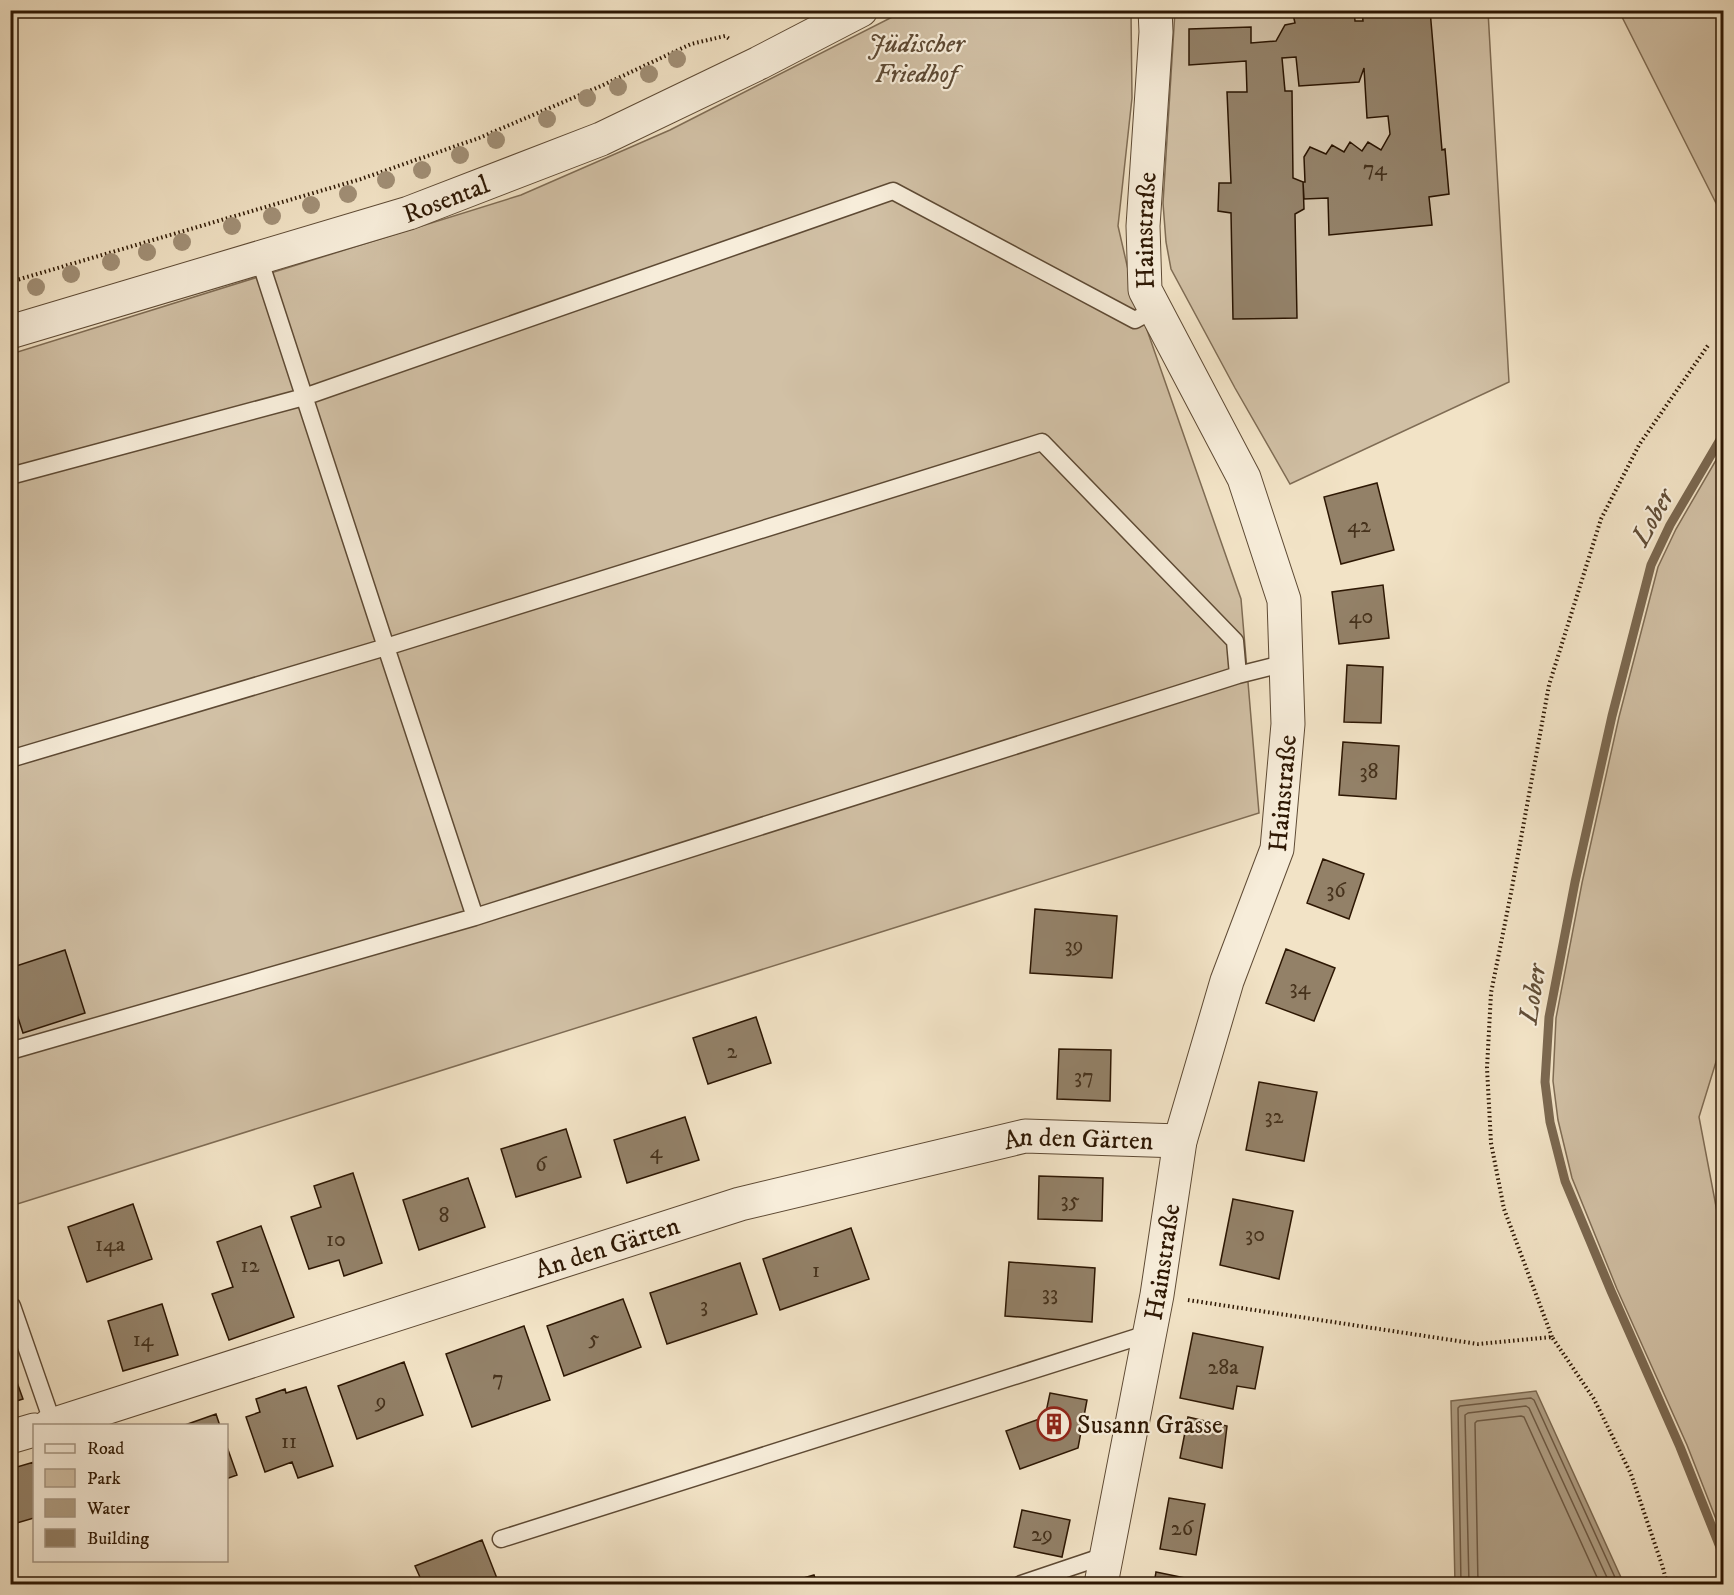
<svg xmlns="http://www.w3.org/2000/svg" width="1734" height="1595" font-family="'IM FELL DW Pica',serif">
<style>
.green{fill:#d1c0a5;stroke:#7f6c54;stroke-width:1.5}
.water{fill:#af9e84;stroke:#7b6850;stroke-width:1.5}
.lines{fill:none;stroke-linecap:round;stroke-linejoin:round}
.shore{stroke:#6e5a44;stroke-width:1.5}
.stream{stroke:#7b6850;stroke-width:9}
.building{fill:#938168;stroke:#2d1703;stroke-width:1.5;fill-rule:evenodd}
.service-casing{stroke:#5e4a34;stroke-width:19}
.minor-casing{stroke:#5e4a34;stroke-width:35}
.path{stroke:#2d1703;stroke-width:4;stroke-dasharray:1.5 3;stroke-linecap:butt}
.service{stroke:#f7edda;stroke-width:16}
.minor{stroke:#f7edda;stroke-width:33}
.tree{fill:#a18f76}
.labels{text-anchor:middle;stroke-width:4.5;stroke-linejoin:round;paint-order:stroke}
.number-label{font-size:22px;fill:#46321c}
.park-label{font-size:26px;font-style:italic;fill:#5e4a34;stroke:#f7edda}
.street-label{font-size:26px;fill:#2d1703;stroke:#f7edda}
.poi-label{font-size:26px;fill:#2d1703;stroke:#f7edda;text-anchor:start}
.water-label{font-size:27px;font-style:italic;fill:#614d37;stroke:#f7edda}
</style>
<rect width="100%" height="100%" fill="#f2e3c6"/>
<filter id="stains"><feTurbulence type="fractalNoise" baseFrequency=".00333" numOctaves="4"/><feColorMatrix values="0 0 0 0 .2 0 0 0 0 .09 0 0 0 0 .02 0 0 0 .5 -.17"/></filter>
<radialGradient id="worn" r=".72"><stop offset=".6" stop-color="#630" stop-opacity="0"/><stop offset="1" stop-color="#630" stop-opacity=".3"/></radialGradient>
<path class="green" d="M904,11H1131L1132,98L1118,226L1132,287L1241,599L1259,813L11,1206V354L521,195L670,130Z
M1175,11H1488L1509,382L1290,484L1235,388L1171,269L1166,242L1163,203Z
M1619,11H1723V217Z
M1723,448L1724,1036L1699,1117L1723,1243V1537L1687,1445L1617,1289L1572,1178L1558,1120L1553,1081L1556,1018L1582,883L1619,717L1658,567L1676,529Z"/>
<path class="water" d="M1536,1391L1624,1584H1455L1451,1401Z"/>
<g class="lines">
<path class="shore" d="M1461,1584L1458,1408L1460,1406L1531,1398L1534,1400L1618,1584
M1469,1584L1465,1415L1468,1413L1526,1406L1529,1408L1610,1584
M1478,1584L1475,1423L1477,1421L1521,1416L1524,1417L1600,1584"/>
<path class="stream" d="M1724,433L1670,525L1651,565L1612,716L1575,882L1549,1017L1545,1082L1550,1122L1565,1181L1611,1291L1680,1447L1724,1557"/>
</g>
<path class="building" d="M1292,10H1354L1355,21H1363L1362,10H1430L1442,150L1445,149L1449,194L1429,197L1432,225L1329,235L1328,198L1304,199L1303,182L1304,209L1295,214L1297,318L1233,319L1231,213L1218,211L1219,183H1231L1227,92H1247L1246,61L1189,65V29L1251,27V43L1276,41L1285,25L1295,23ZM1296,57L1299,86L1359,82L1364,68L1367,118L1388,116L1390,134L1381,150L1368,142L1362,151L1350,142L1344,152L1332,145L1326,154L1310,147L1304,157L1305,182H1303L1293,178L1292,91H1285L1282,58Z
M1377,483L1394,550L1341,564L1324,497Z
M1383,585L1389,638L1339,644L1332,592Z
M1347,665L1383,667L1381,723L1344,722Z
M1343,742L1399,746L1396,799L1339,795Z
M1323,859L1364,874L1349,919L1307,903Z
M1035,909L1117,916L1112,978L1030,973Z
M1286,949L1335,968L1314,1021L1266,1003Z
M65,950L85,1013L23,1033L10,993V968Z
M756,1017L771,1063L708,1084L693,1038Z
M1059,1049L1111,1050L1110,1101L1057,1099Z
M1259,1082L1317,1092L1304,1161L1246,1150Z
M685,1117L699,1160L627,1183L614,1140Z
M566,1129L581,1177L516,1197L501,1149Z
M353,1173L382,1263L344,1276L339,1260L309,1269L291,1217L321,1207L314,1186Z
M1039,1176L1103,1178L1102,1221L1038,1219Z
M468,1178L485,1227L419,1250L403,1200Z
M1233,1199L1293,1211L1279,1279L1220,1265Z
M133,1204L152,1259L87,1282L68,1227Z
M261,1226L294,1317L229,1340L212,1294L233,1287L217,1242Z
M851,1228L869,1279L780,1310L763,1259Z
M1009,1262L1095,1268L1092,1322L1005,1316Z
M740,1263L757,1314L667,1344L650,1293Z
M623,1299L641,1347L564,1376L547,1326Z
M162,1304L178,1355L123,1371L108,1321Z
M524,1326L550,1400L472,1427L446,1354Z
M1193,1333L1263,1347L1255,1389L1237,1386L1233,1409L1180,1398Z
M404,1362L423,1415L357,1439L338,1386Z
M10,1363L23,1399L10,1403Z
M306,1387L333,1466L298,1478L292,1462L265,1472L246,1417L260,1412L256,1399L285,1389L286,1393Z
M1050,1393L1087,1400L1078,1448L1020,1469L1006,1431L1045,1417Z
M216,1414L220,1426H182Z
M1188,1417L1227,1426L1222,1468L1180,1458Z
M226,1444L237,1475L226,1479Z
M34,1462V1518L10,1525V1469Z
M1169,1498L1205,1504L1196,1555L1160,1549Z
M1022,1510L1070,1520L1062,1557L1014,1547Z
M482,1540L498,1581L487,1584H423L415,1566Z
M1156,1572L1210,1583V1584H1154Z
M814,1575L817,1584H783Z"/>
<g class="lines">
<g class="service-casing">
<path id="service" d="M259,258L386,647L475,917
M10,476L304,397L893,191L1135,320L1155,309
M10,759L386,647L1042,442L1235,641L1238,675
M10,1051L475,917L1238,675L1286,663
M12,1306L53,1424
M501,1539L1150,1333
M1021,1584L1107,1555"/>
</g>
<g class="minor-casing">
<g id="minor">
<path id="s1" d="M10,332L409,213L601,139L759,63L861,10"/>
<path id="s2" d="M49,1426L740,1204L1025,1136L1180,1141"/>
<path d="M10,1437L34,1430"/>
<path id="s3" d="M1101,1584L1157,1295L1180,1141L1227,981L1277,849L1288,724L1284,600L1244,478L1145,290L1143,226L1156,32L1155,10"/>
</g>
</g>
<path class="path" d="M10,282L361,179L479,138L601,86L691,44L725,36L731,40
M1188,1300L1478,1344L1552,1337L1594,1399L1631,1474L1663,1568L1667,1584
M1552,1337L1504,1209L1491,1143L1487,1068L1491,993L1511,893L1549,685L1601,519L1639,445L1709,344"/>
<use href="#service" class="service"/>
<use href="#minor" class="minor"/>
</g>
<g class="tree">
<circle cx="677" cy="59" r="9"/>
<circle cx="649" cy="74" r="9"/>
<circle cx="618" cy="87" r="9"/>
<circle cx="587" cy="98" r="9"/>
<circle cx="547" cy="119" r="9"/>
<circle cx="496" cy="140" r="9"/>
<circle cx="460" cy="155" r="9"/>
<circle cx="422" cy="170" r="9"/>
<circle cx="386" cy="180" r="9"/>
<circle cx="348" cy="194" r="9"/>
<circle cx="311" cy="205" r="9"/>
<circle cx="272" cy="216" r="9"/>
<circle cx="232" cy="226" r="9"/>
<circle cx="182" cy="242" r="9"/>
<circle cx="147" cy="252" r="9"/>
<circle cx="111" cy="262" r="9"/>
<circle cx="71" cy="274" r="9"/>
<circle cx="36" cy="287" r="9"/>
</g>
<defs>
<g id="building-ring" transform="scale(1.725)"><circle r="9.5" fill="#f7edda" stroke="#8f2418" stroke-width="1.5"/><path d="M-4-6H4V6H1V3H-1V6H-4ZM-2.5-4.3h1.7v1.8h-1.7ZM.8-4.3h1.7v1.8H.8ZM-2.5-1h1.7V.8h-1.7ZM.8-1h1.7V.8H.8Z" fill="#8f2418"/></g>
</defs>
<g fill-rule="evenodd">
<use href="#building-ring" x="1054" y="1424"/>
</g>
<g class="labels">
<g class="number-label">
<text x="1375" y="175">74</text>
<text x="1359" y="532">42</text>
<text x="1361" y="623">40</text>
<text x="1369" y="778">38</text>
<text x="1336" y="897">36</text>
<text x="1074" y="952">39</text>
<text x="1300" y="994">34</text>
<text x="732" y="1058">2</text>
<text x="1084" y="1083">37</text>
<text x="1274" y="1123">32</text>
<text x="656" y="1158">4</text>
<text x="541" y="1171">6</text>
<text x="1070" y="1207">35</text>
<text x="444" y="1222">8</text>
<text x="1255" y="1241">30</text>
<text x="336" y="1246">10</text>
<text x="110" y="1251">14a</text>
<text x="250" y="1272">12</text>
<text x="816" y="1277">1</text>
<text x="1050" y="1300">33</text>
<text x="704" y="1312">3</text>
<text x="594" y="1345">5</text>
<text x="143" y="1346">14</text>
<text x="1223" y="1374">28a</text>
<text x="498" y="1385">7</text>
<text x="381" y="1408">9</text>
<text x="289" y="1448">11</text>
<text x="1182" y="1535">26</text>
<text x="1042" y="1541">29</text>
</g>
<g class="park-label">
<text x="916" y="52">Jüdischer<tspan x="916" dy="30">Friedhof</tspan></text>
</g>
<g class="street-label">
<text dy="9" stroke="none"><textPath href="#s1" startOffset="456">Rosental</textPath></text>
<text dy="9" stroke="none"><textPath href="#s3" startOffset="1408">Hainstraße</textPath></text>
<text dy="9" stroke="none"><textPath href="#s3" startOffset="814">Hainstraße</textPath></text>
<text dy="9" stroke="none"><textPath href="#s2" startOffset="1072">An den Gärten</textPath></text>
<text dy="9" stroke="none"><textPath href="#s2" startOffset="586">An den Gärten</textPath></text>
<text dy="9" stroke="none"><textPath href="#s3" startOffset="328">Hainstraße</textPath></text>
</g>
<g class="poi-label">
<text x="1077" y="1433">Susann Grasse</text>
</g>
<g class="water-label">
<text transform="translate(1652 517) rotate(-61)" y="9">Lober</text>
<text transform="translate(1532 994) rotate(-81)" y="9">Lober</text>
</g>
</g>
<rect width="1734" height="1595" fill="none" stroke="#f2e3c6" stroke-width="36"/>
<rect x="12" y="12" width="1710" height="1571" fill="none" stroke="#2d1703" stroke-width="3"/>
<rect x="18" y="18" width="1698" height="1559" fill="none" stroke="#2d1703" stroke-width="1.5"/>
<rect x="33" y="1424" width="195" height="138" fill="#f7edda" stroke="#a69784" stroke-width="1.5"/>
<rect x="45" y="1444" width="30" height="9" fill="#f7edda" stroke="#a69784" stroke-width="1.5"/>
<text x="87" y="1454" font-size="18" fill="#2d1703">Road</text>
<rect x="45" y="1469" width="30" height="18" fill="#d1c0a5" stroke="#a69784" stroke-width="1.5"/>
<text x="87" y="1484" font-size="18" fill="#2d1703">Park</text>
<rect x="45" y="1499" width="30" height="18" fill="#af9e84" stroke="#a69784" stroke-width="1.5"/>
<text x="87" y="1514" font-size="18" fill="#2d1703">Water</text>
<rect x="45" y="1529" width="30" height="18" fill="#938168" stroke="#a69784" stroke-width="1.5"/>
<text x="87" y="1544" font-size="18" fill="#2d1703">Building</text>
<rect width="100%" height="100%" filter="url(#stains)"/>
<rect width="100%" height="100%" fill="url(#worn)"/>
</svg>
